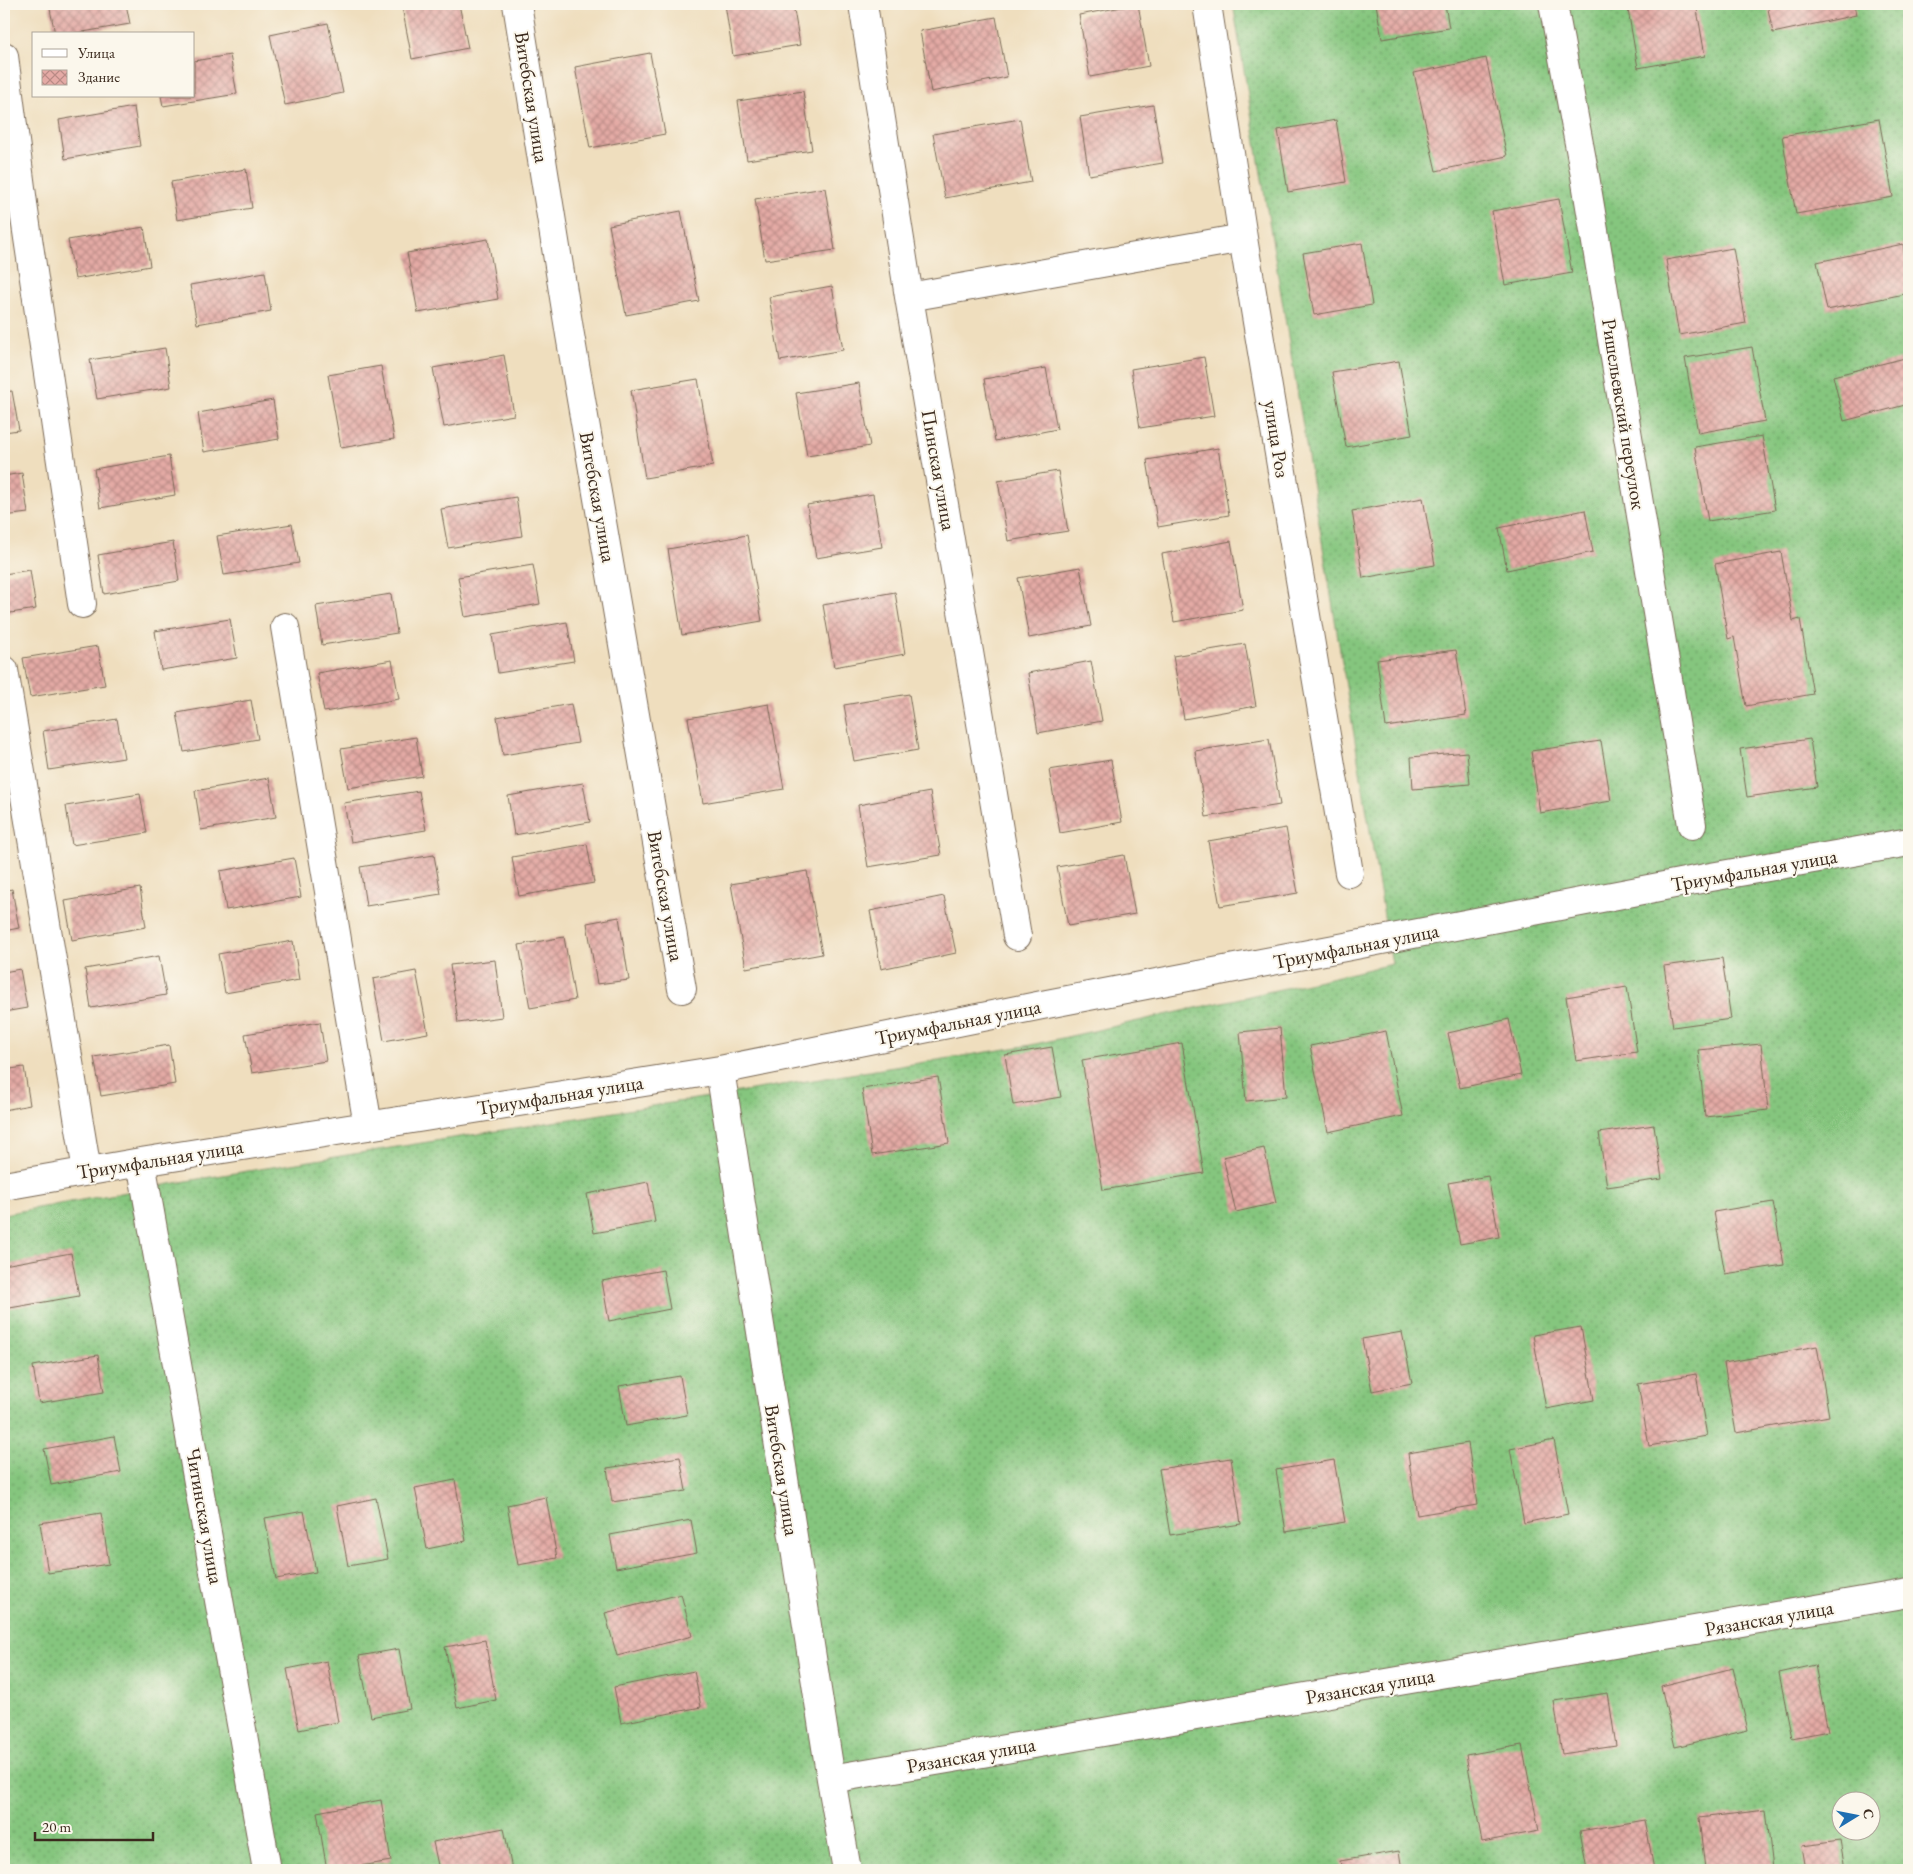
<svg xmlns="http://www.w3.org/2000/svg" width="1913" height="1874" font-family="'EB Garamond',serif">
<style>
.grass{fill:url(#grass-dots);stroke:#60784e;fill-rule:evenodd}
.building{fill:url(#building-cross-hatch)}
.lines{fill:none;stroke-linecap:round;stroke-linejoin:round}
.street-casing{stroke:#7a6956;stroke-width:30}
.street{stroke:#fff;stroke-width:28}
.labels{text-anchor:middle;stroke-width:4;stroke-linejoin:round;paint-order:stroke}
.street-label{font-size:20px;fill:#3b2a1e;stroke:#fbf7ec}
</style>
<defs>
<pattern id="grass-dots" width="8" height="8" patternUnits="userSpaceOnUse" patternTransform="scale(1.25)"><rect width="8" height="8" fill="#85c67e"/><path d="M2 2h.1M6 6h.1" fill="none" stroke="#6ea167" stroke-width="1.8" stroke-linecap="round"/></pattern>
<pattern id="building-cross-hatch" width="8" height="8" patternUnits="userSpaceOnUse" patternTransform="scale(1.25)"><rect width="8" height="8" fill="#e4aaa5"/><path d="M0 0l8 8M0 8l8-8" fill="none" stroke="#ba8b86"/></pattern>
</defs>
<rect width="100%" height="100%" fill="#fbf7ec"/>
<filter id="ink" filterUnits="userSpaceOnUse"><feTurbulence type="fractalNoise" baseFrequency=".02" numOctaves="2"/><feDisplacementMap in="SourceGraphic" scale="10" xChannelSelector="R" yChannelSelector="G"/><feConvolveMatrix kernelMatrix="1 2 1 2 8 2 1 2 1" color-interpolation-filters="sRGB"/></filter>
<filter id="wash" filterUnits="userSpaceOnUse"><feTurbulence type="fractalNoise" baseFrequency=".0096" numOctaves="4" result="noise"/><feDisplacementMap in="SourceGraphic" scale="20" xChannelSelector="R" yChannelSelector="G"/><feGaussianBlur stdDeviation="1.12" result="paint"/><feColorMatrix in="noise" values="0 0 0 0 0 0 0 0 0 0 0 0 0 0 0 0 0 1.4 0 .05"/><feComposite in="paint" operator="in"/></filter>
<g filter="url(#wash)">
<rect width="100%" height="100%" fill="#efdebe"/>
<path class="grass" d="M1233,4H1909V1870H4V1214L198,1179L1031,1045L1392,964ZM1840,1802H1870V1832H1840Z"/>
<g id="blocks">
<path class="building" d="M49,4H126L130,24L71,34H55Z
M419,4H459L468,48L412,59L402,7Z
M725,4H793L800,45L733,56Z
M1138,4L1149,66L1090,77L1079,15Z
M1376,4H1445L1449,28L1382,39Z
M1627,4H1696L1705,56L1638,68Z
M1767,4H1854L1856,15L1773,33Z
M996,17L1007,77L931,92L920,31Z
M328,23L343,93L285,105L270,35Z
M650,53L665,134L590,148L575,67Z
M230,55L237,94L163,106L161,96H194V61Z
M1486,58L1507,156L1436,171L1414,73Z
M803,91L812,150L747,160L738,101Z
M1153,105L1163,163L1089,175L1080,117Z
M134,107L140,146L65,159L59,120Z
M1020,119L1031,182L945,198L933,134Z
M1879,119L1893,197L1796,214L1782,136Z
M1336,120L1346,182L1288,192L1278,130Z
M246,169L252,208L177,220L171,182Z
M825,188L835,250L765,260L755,199Z
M1559,199L1572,273L1505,285L1492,211Z
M681,211L699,301L626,315L609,225Z
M144,227L150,266L75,279L68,240Z
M488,239L498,299L418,313L407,253Z
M1362,243L1372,305L1314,315L1303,253Z
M1903,244L1909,277V293L1827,310L1817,262Z
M1733,248L1746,323L1679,335L1666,260Z
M265,272L271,311L197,324L190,285Z
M832,286L843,350L780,361L769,297Z
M1752,347L1765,421L1698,433L1685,358Z
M165,348L171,387L97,399L90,360Z
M504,355L514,415L444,427L433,368Z
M1204,357L1214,416L1140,428L1131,369Z
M1909,357V404L1844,421L1833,376Z
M1399,361L1412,435L1346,447L1332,372Z
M381,366L394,439L341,448L328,375Z
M1046,368L1057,429L995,441L984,379Z
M698,379L713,466L645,478L631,390Z
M859,383L870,446L807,456L796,393Z
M12,391L19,430L4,432V392Z
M273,400L279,439L204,452L198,413Z
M1762,436L1775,510L1708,521L1695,447Z
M1218,448L1229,515L1158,527L1147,460Z
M169,456L175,495L100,508L94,469Z
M1058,471L1068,531L1008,541L998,481Z
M22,473L28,513L4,516V476Z
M873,494L882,547L816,558L807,505Z
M516,497L522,536L448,548L441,509Z
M1423,498L1435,565L1363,578L1352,511Z
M1585,510L1593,552L1507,570L1499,528Z
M292,524L299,563L224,575L217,536Z
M747,535L762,621L682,635L668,549Z
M1231,541L1243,610L1174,622L1162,554Z
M173,542L179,581L104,594L98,555Z
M1781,552L1793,621L1800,619L1813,694L1746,706L1734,637L1728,639L1715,564Z
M533,565L540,604L465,617L458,577Z
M1080,567L1091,626L1029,638L1018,578Z
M30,570L36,609L4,614V574Z
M895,592L905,654L834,667L823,605Z
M391,594L397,633L322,645L316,606Z
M230,619L237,658L161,670L155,631Z
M567,622L574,661L498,673L492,635Z
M1245,644L1256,706L1184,719L1173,656Z
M98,646L105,685L30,697L23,658Z
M1456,650L1466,715L1386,727L1377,660Z
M392,660L399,699L324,712L317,673Z
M1091,661L1102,721L1038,733L1028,673Z
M909,694L918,750L854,761L844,705Z
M251,700L258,739L184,752L177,713Z
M571,704L578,743L503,755L497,717Z
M769,704L784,789L703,803L688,718Z
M117,719L124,758L49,770L43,731Z
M416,737L422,776L348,788L341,749Z
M1269,739L1280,805L1206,817L1195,751Z
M1810,739L1817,787L1747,797L1740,749Z
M1601,741L1611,801L1540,813L1531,751Z
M1467,752L1470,784L1413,789L1411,757Z
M1111,760L1122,822L1060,833L1049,770Z
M269,778L276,817L201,830L195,791Z
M583,783L590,822L514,835L508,796Z
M419,791L426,830L351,842L344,803Z
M930,792L941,855L868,867L858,805Z
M140,794L147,833L72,845L66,806Z
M1286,828L1298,893L1220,906L1208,841Z
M587,844L594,883L519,896L512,857Z
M434,855L441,894L366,906L360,867Z
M1124,855L1135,914L1068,926L1057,867Z
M294,858L301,897L226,910L220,871Z
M807,871L822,954L746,968L731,884Z
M140,888L146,927L72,940L65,901Z
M12,889L19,928L4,931V891Z
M944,896L956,953L881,969L870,911Z
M619,917L629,980L597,984L587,923Z
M564,937L575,1000L530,1008L519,945Z
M293,941L299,980L225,993L218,954Z
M159,956L166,995L91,1008L85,969Z
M1722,958L1731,1019L1673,1027L1664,966Z
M495,960L502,1017L458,1023L450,965Z
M20,969L27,1008L4,1012V972Z
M416,971L428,1033L384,1041L373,979Z
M1627,987L1637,1052L1576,1061L1566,997Z
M1509,1019L1521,1075L1460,1088L1448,1033Z
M320,1022L326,1061L252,1073L245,1034Z
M1280,1028L1286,1097L1246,1101L1240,1032Z
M1386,1031L1403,1116L1328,1132L1310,1046Z
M1182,1043L1204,1173L1103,1190L1082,1060Z
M1761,1044L1768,1110L1705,1117L1698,1050Z
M169,1045L175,1084L101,1096L94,1057Z
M1052,1047L1061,1097L1013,1105L1005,1055Z
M24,1067L30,1105L4,1110V1070Z
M938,1077L949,1143L872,1155L862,1089Z
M1654,1125L1662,1179L1607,1187L1599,1133Z
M1264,1148L1276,1203L1236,1212L1223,1157Z
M1488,1176L1499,1237L1460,1244L1448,1183Z
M648,1182L655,1222L594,1233L587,1194Z
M1773,1202L1784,1265L1725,1274L1714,1212Z
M71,1253L79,1296L4,1309V1265Z
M663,1270L670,1309L609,1321L602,1281Z
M1581,1327L1594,1400L1546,1409L1533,1335Z
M1402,1332L1412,1383L1372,1391L1362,1339Z
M1817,1346L1829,1416L1736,1433L1724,1363Z
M98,1355L104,1392L39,1403L33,1366Z
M1696,1374L1707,1436L1649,1446L1638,1384Z
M680,1376L687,1415L626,1426L619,1386Z
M114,1436L121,1472L51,1485L44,1449Z
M1554,1440L1568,1514L1524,1523L1510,1449Z
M1468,1443L1477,1505L1417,1515L1408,1453Z
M680,1457L686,1491L612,1502L607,1468Z
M1231,1458L1241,1524L1170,1535L1159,1469Z
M1334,1460L1345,1522L1286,1532L1276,1470Z
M455,1480L466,1541L427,1549L415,1488Z
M546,1497L557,1558L518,1565L507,1505Z
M376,1498L388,1559L348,1566L337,1506Z
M304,1511L316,1572L276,1579L265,1518Z
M101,1513L109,1564L48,1573L40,1523Z
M691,1520L697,1553L616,1568L610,1535Z
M681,1594L692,1636L617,1656L605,1613Z
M485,1640L496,1700L457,1708L445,1647Z
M399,1649L410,1709L371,1717L359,1656Z
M327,1661L338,1722L299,1730L287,1669Z
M1815,1665L1828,1731L1792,1738L1779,1673Z
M1733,1668L1748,1730L1675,1747L1661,1686Z
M694,1671L701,1707L621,1723L614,1687Z
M1608,1693L1616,1746L1562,1754L1554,1701Z
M1522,1745L1539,1831L1482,1842L1466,1755Z
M381,1800L391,1861L337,1870H327L317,1812Z
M1766,1810L1773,1870H1705L1699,1818Z
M1645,1820L1654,1870H1587L1580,1831Z
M504,1828L512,1870H439L433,1842Z
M1840,1841L1845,1870H1806L1802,1846Z
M1399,1851L1402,1870H1342L1340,1861Z"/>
</g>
</g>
<g filter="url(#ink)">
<use href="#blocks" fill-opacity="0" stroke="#7a6956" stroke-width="1"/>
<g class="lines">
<g class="street-casing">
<path id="street" d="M517,4L570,335L682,989
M863,4L909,297L1017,936
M1207,4L1243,238L1349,873
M1553,4L1585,176L1692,825
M4,56L24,211L82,604
M909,297L1243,238
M285,627L368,1126
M4,670L87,1171
M720,1070L831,1779L847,1870
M141,1162L267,1870
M4,1186L141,1162L720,1070L1047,1004L1711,877L1909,842
M831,1779L1909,1593"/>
</g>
<use href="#street" class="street"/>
</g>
</g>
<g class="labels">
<g class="street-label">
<text transform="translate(532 97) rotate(81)" y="7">Витебская улица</text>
<text transform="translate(1624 414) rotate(81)" y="7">Ришельевский переулок</text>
<text transform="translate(1277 439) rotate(81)" y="7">улица Роз</text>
<text transform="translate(939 470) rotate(80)" y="7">Пинская улица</text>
<text transform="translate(598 497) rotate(80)" y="7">Витебская улица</text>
<text transform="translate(1754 870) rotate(-10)" y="7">Триумфальная улица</text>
<text transform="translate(666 896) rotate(80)" y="7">Витебская улица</text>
<text transform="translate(1356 946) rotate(-11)" y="7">Триумфальная улица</text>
<text transform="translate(958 1022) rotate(-11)" y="7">Триумфальная улица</text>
<text transform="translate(560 1095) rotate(-9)" y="7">Триумфальная улица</text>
<text transform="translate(160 1159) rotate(-9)" y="7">Триумфальная улица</text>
<text transform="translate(782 1470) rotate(81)" y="7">Витебская улица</text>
<text transform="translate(205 1516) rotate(80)" y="7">Читинская улица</text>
<text transform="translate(1769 1618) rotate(-10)" y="7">Рязанская улица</text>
<text transform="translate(1370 1686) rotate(-10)" y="7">Рязанская улица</text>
<text transform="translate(971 1755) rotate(-10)" y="7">Рязанская улица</text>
</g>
</g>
<rect width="1913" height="1874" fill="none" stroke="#fbf7ec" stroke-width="20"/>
<rect x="32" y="32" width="162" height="65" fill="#fbf7ec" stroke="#aea59a"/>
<rect x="42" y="49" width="25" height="8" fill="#ffffff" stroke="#aea59a"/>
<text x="78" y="58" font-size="15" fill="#3b2a1e">Улица</text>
<rect x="42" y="70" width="25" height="15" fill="url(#building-cross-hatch)" stroke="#aea59a"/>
<text x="78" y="82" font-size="15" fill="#3b2a1e">Здание</text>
<g transform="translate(1856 1816) rotate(80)"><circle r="24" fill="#fbf7ec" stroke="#aea59a"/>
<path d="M0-4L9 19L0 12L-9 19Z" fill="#1f6fb2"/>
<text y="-8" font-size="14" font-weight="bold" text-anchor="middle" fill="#3b2a1e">С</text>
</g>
<path d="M35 1832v8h118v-8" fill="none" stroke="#3b2a1e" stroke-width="2.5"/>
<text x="42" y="1832" font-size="15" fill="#3b2a1e" stroke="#fbf7ec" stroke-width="4" paint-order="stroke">20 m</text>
</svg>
